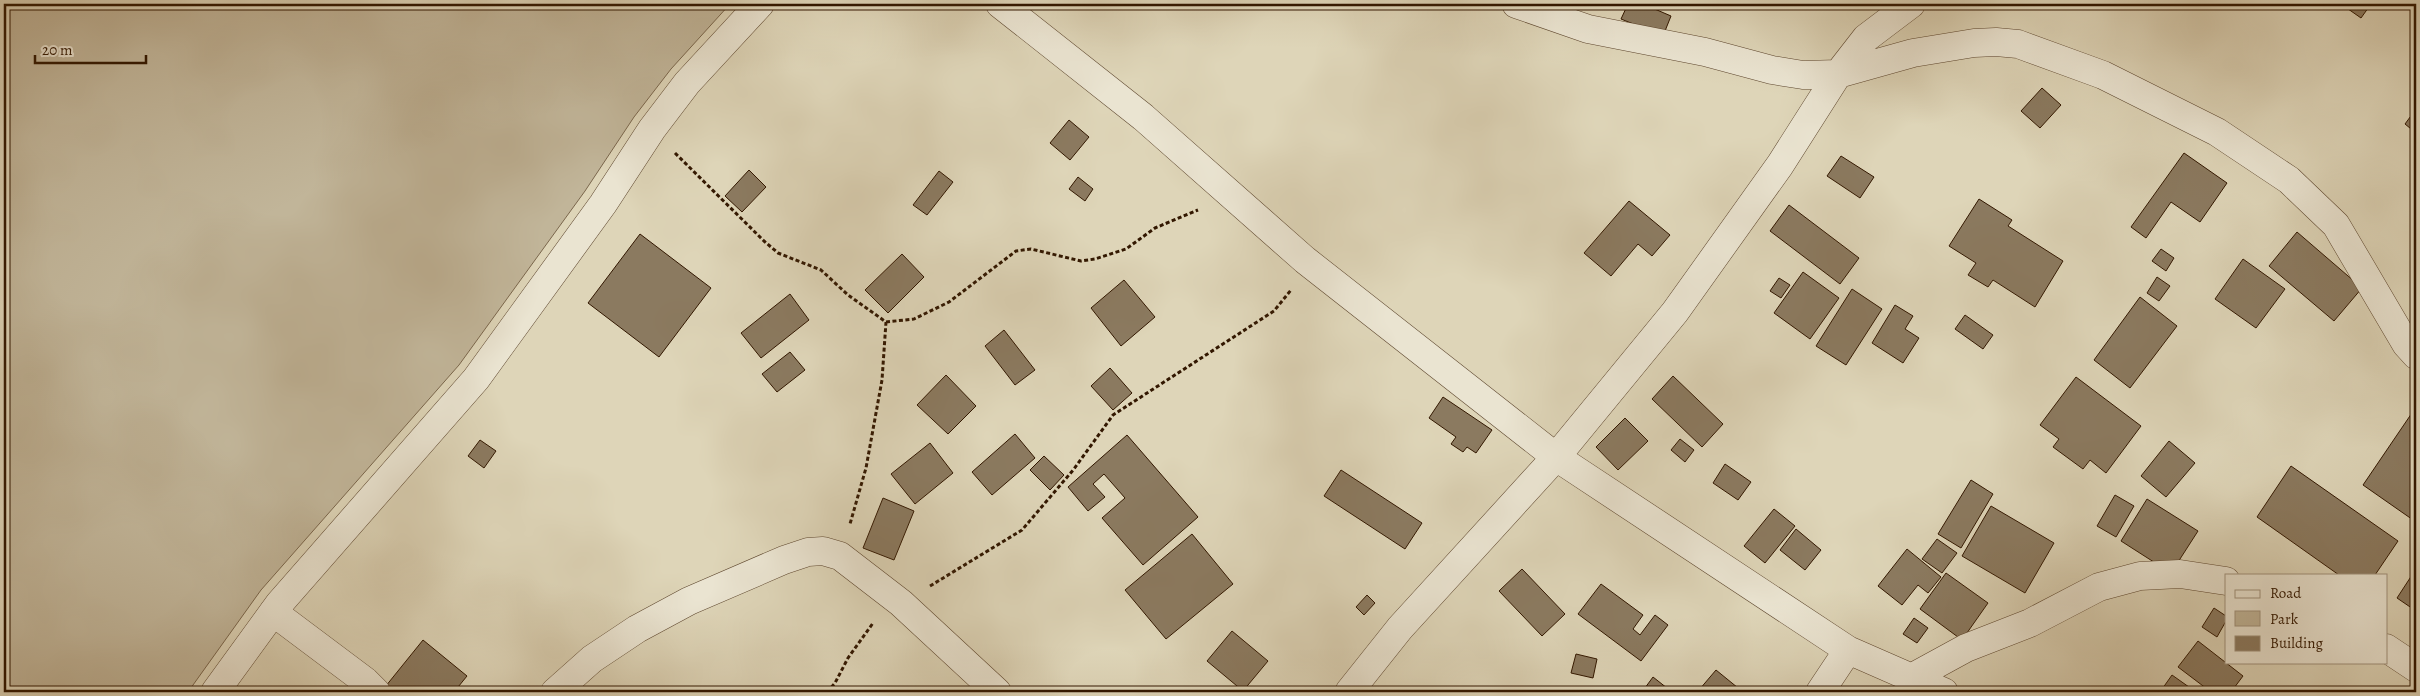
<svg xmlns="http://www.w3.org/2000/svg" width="2420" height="696" font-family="Alegreya,serif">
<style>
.green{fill:#c1b599;stroke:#7a664c}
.building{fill:#8b7a60;stroke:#321700}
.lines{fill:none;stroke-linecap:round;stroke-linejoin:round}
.minor-casing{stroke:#5d462e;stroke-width:29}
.path{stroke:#321700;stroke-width:3;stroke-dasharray:4 2.5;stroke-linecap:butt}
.minor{stroke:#eae4d1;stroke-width:28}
</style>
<rect width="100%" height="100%" fill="#ded5b8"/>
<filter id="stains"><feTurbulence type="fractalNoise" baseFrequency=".004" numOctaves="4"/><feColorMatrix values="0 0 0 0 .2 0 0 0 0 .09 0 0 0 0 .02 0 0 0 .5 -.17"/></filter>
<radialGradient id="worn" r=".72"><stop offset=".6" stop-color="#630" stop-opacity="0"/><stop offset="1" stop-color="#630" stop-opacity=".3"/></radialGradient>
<path class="green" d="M4,4H730L671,69L634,117L585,191L459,365L261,590L188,692H4Z"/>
<path class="building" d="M1628,4H1643L1671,16L1663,36L1621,19Z
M2341,4H2371L2361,18Z
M2042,88L2061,105L2040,128L2021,111Z
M2416,109V133L2405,124Z
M1069,120L1089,137L1070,160L1050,143Z
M2184,153L2227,183L2200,222L2171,202L2146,238L2131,227Z
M1841,156L1874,177L1860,198L1827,176Z
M749,170L766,187L742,212L725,196Z
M939,171L953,182L927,215L913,205Z
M1078,177L1093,189L1085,201L1069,189Z
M1979,199L2012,220L2008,226L2063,261L2035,307L1993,280L1988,287L1968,275L1976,263L1949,246Z
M1629,201L1670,235L1652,256L1638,244L1611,276L1584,253Z
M1789,205L1859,258L1840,284L1770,231Z
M2297,232L2362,288L2334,321L2269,266Z
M640,234L711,288L659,357L588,303Z
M2161,249L2174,258L2166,271L2152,261Z
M902,254L924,277L888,313L865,290Z
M2243,259L2285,289L2256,328L2215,299Z
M1803,272L1839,298L1810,339L1774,313Z
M2157,277L2170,286L2159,301L2147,293Z
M1779,278L1790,285L1781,298L1770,291Z
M1124,280L1155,317L1121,346L1091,308Z
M1852,289L1882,309L1846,365L1816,346Z
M790,294L809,320L761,358L741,333Z
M2140,297L2177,326L2130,388L2094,360Z
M1895,305L1913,316L1905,329L1919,338L1903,363L1872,343Z
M1965,315L1993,335L1983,349L1955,329Z
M1004,330L1035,370L1015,385L985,346Z
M790,352L805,370L777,392L762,374Z
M1110,368L1132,393L1113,410L1091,386Z
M946,375L976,406L948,434L917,405Z
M1673,376L1723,424L1702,447L1652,399Z
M2076,377L2141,426L2106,473L2090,460L2083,469L2053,447L2059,439L2040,425Z
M1443,397L1492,430L1476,453L1467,447L1463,452L1451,444L1456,437L1429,418Z
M2416,407V473L2411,480L2416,484V522L2363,485Z
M1625,418L1648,441L1618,470L1596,447Z
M1015,434L1035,458L992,495L972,472Z
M1127,435L1198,517L1143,565L1102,518L1125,498L1104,474L1093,484L1105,497L1088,511L1068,487Z
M1680,439L1694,450L1685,462L1671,450Z
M480,440L496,451L484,468L468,456Z
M2169,441L2195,463L2166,497L2141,476Z
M930,443L953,473L915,504L891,474Z
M1044,456L1064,475L1050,490L1030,470Z
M1725,464L1751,482L1738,500L1713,483Z
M2291,466L2398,541L2375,575H2339L2257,517Z
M1341,470L1422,523L1405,549L1324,496Z
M1971,480L1993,494L1961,548L1938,534Z
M2115,495L2134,506L2116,537L2097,526Z
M883,498L914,511L894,560L863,548Z
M2147,499L2198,531L2171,573L2121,541Z
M1991,506L2054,543L2025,593L1962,556Z
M1774,509L1795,526L1765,563L1744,546Z
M1796,529L1821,550L1805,570L1780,550Z
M1192,534L1233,584L1166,639L1125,590Z
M1937,539L1957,553L1942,573L1922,559Z
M1907,549L1941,577L1928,593L1918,585L1902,605L1878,586Z
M1522,569L1565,614L1542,636L1499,591Z
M1946,573L1988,603L1962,640L1920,609Z
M2412,575L2416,578V611L2397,598Z
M1601,584L1643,615L1633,629L1640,635L1655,615L1668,625L1641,661L1578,614Z
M1367,595L1375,603L1364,615L1356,607Z
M2214,608L2226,616V621L2217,637L2202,627Z
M1914,618L1928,628L1917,643L1903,634Z
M1232,631L1268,661L1243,691L1207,661Z
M423,640L467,676L454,692H381Z
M2198,641L2243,676L2231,692H2211L2178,667Z
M1576,654L1597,659L1593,678L1571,673Z
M1716,670L1743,692H1703L1699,690Z
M2172,675L2196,692H2160Z
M1653,677L1672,692H1642Z"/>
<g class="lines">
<g class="minor-casing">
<path id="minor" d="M1000,4L1143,117L1305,260L1556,457L1848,650L1944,692
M1516,4L1588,29L1705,52L1772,70L1803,75L1838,74L1913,53L1974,43L1996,42L2018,44L2103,75L2217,132L2289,180L2336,225L2406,344L2416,355
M273,612L365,681L376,692
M2386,648L2416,668
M1911,678L1966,648L2030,623L2099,587L2140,576L2180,574L2226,581
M215,692L279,604L476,379L603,204L652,129L687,83L760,4
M555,692L592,659L637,629L689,601L784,560L808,552L823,551L840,556L901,603L997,692
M1349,692L1400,628L1556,457L1675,312L1780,165L1838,74L1866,38L1911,4
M1820,692L1848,650"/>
</g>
<path class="path" d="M675,153L764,241L778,253L821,270L848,295L886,322L882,380L866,468L850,524
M886,322L914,319L949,302L1016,251L1031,249L1081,261L1095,259L1126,249L1155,228L1198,210
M930,586L1022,530L1074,469L1113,415L1274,311L1291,290
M827,692L835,683L848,658L873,623"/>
<use href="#minor" class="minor"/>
</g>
<rect width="2420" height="696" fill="none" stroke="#ded5b8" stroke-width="20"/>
<rect x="5" y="5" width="2410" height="686" fill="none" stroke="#321700" stroke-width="2.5"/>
<rect x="10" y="10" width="2400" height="676" fill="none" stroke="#321700"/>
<rect x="2225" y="574" width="162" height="90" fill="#eae4d1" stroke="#a0927d"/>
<rect x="2235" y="590" width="25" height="8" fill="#eae4d1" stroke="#a0927d"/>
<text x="2270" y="598" font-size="15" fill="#321700">Road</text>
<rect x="2235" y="611" width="25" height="15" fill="#c1b599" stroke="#a0927d"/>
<text x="2270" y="624" font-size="15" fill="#321700">Park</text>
<rect x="2235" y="636" width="25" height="15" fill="#8b7a60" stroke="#a0927d"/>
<text x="2270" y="648" font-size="15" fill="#321700">Building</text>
<path d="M35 55v8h111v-8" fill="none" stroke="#321700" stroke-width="2.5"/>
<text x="42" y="55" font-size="15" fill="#321700" stroke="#eae4d1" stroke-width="4" paint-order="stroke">20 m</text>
<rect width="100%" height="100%" filter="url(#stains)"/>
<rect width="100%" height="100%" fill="url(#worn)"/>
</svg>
